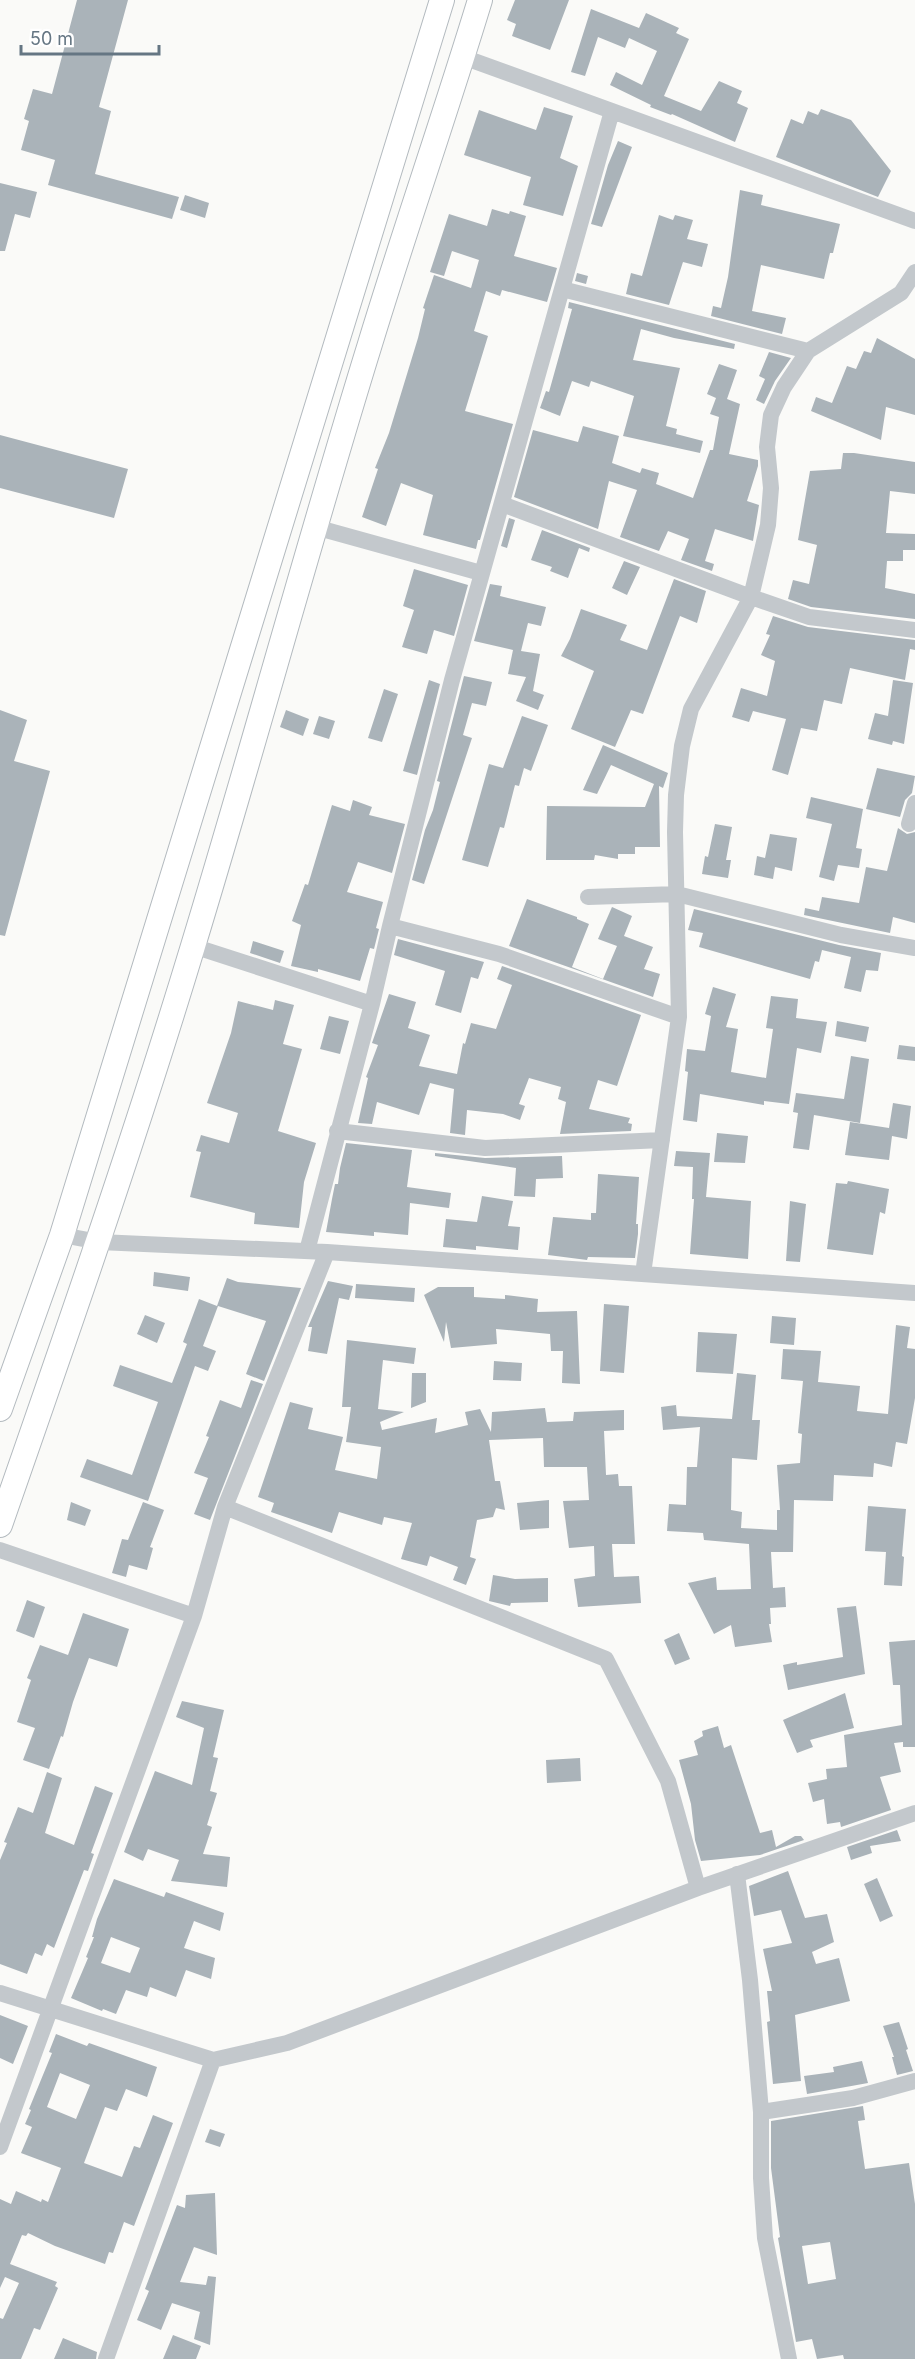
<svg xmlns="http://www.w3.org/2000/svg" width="915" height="2359" font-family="Inter,sans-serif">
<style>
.building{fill:#aab3b9;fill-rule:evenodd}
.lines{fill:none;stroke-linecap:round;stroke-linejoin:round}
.secondary-casing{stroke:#b3babf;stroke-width:26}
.street{stroke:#c3c8cc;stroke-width:16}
.secondary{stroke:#fff;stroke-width:24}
</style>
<rect width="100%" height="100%" fill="#fafaf8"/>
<path class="building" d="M77,0H128L99,107L111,111L95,174L179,197L172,219L48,185L55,160L21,150L29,121L24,119L33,89L52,94Z
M515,0H569L550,50L512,36L516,24L507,20Z
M591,9L639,28L646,13L679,28L676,33L689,39L664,96L701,111L719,81L742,91L737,103L748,108L735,142L672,114L671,115L650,107L651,105L610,85L616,72L642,85L657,51L629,38L625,48L598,37L585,76L571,72Z
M544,107L573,116L560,158L578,166L563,216L523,205L531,177L464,155L479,110L536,130Z
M821,109L851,120L891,171L878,197L776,157L791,119L803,124L808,111L818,115Z
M618,141L632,147L602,227L591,224L608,165Z
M0,183L37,192L30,218L15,214L5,251H0Z
M740,190L763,195L761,205L840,224L833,253H830L824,279L761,265L752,311L786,318L782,334L711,316L713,306L721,308L728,277Z
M185,195L209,203L205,218L180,210Z
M492,209L509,214L510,211L526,216L514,256L557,268L547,302L502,290L500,296L486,291L474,331L488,336L465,411L513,424L480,540H478L476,549L423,535L433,495L401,483L386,526L362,517L378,469L375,468L389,433L418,338L425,309L423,308L434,275L471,288L479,260L452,251L444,276L430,272L449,214L487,226Z
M659,215L673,220L675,215L693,220L687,239L708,244L702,267L683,262L669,305L626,294L631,273L642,276Z
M577,273L588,276L586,284L575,281Z
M569,302L735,344L734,349L674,338L641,329L633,360L680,368L666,426L677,429L676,434L703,441L700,453L623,436L634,396L591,381L589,387L572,381L560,416L540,408L546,391L549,392L561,349L572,309L568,308Z
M877,338L915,359V415L886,407L881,440L811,411L816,397L832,403L847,366L856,369L864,351L871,353Z
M769,352L791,358L775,381L764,404L756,400L765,379L759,376Z
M719,364L737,370L727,399L740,404L729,454L758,460V466L747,501L759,505L753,541L715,529L705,561L714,564L712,571L681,560L689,539L668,531L659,551L620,537L637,490L609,481L598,529L514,497L533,430L578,442L583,426L619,436L612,463L640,473L642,468L659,473L656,484L693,498L710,450H713L719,417L710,414L716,398L707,394Z
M0,435L128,469L114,518L0,488Z
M843,453H854L915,462V494L890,491L886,533L915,534V550H903V561H887L885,588L915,594V619L811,607L788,599L793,580L809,584L817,545L798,540L810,471L841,469Z
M509,518L515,520L507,548L501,546Z
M542,530L590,548L589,552L579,548L568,578L550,571L552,567L531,560Z
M624,561L640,567L627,595L612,588Z
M414,569L468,585L454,636L434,630L427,654L402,647L414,610L403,606Z
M674,579L706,591L697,623L680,616L643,714L631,710L615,747L571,729L594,671L561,656L570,639L581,609L627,625L620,640L647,650Z
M490,584L502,586L500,596L546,607L541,626L528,623L521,651L540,654L533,691L544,695L538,710L516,701L526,677L508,674L513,650L474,641Z
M773,616L808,627L915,640V650L910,649L905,680L850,668L842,704L824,700L817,731L801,728L788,775L772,770L786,719L753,711L749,722L732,717L741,688L767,696L775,661L761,655L770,635L766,634Z
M464,676L492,682L486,706L472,703L463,735L472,738L424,884L412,880L425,830L433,810L440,782L437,781Z
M429,680L440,684L417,775L403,771Z
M893,680L913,683L904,744L893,741L892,745L868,739L875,713L888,716Z
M384,689L398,694L382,742L368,738Z
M0,710L27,720L14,761L50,771L5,936L0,935Z
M286,710L309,719L303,736L280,727Z
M319,716L335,721L329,739L313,734Z
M522,716L548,725L531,771L524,768L519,786L515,785L504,828L500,827L488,867L462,860L489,764L503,768Z
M603,745L668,773L663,788L659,786L660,847H635V854H618V859L595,855L594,860H546L547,806L645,807L654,784L611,765L597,794L583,790Z
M877,768L915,776L912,793L905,800L900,817L866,809Z
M811,797L863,809L856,848L862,849L859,868L838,865L834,881L819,877L832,824L806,818Z
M353,800L372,807L369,815L405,824L392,873L358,862L347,892L383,902L376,928L379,929L374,949L370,948L360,981L318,969V972L291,966L301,925L292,921L305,884L308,885L332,805L350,811Z
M715,824L732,827L726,860H731L728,878L702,874L705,856L708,857Z
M898,828L907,834L915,832V923L893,917L890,933L804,915L805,908L819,911L822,897L859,903L866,867L887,871Z
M770,834L797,838L792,871L775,867L773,879L754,875L757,856L765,858Z
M527,899L577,917V919L589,924L572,967L603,979L617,946L598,939L612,907L632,916L624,936L653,947L644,969L660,974L653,997L509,946Z
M694,909L839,945L881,953L878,971L866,970L861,992L844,988L851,957L822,950L819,962L815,961L810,979L699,947L703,933L688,930Z
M398,939L484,962L478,979L471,977L461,1013L435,1005L445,971L394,955Z
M253,941L284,951L280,963L250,953Z
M502,966L641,1015L617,1086L598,1080L589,1109L630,1118L628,1123L632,1124L631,1131L560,1134L566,1102L558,1099L561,1087L529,1078L519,1104L525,1106L520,1120L503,1114L467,1110L465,1135L450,1133L454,1089L430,1083L419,1115L377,1102L372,1124L358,1123L368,1078L366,1077L378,1045L372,1043L389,994L416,1002L408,1028L430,1035L419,1066L457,1074L463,1043L465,1044L471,1023L496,1029L512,985L497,979Z
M713,987L736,994L726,1027L738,1029L731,1072L766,1078L773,1029L766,1028L771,996L798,999L796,1018L827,1022L821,1053L797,1048L789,1104L764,1101V1105L700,1094L697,1122L683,1120L688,1072L685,1071L687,1049L705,1051L711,1016L705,1014Z
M275,1000L294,1005L283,1044L302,1049L278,1131L316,1143L304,1182L299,1228L254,1224L255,1213L190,1197L201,1152L196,1151L201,1135L229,1143L238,1113L207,1103L231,1033L238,1001L273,1010Z
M329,1016L349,1021L340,1054L320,1049Z
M837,1021L869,1027L866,1042L835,1036Z
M899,1045L915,1047V1061L897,1059Z
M851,1056L869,1059L860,1123L814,1115L809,1150L793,1148L798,1113L793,1112L796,1093L844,1099Z
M893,1103L911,1106L907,1139L892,1136L889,1160L845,1155L850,1122L889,1128Z
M717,1133L748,1136L745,1163L714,1162Z
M346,1143L412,1150L407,1187L451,1193L449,1208L410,1203L408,1235L374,1232V1236L326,1232L332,1199L335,1184H338L340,1168Z
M676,1151L710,1153L706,1197L751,1201L748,1259L690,1254L694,1199H692L693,1167L674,1166Z
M435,1153L485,1158L562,1156L563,1178L536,1179L535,1197L514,1196L516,1168L435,1156Z
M598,1174L639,1177L636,1224H638V1234L635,1258L588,1257L587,1260L548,1255L553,1217L591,1220V1213H596Z
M848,1181L889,1189L885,1214L880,1212L873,1255L827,1249L836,1183L847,1184Z
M482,1196L513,1201L508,1226L520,1227L518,1250L476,1246V1250L443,1247L446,1219L477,1222Z
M790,1201L806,1204L800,1262L786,1261Z
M154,1272L190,1277L188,1291L153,1286Z
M227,1278L238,1282L301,1288L264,1381L246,1374L266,1321L218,1306L203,1346L216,1351L208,1371L195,1366L148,1501L80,1477L87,1459L132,1475L158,1402L113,1386L120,1365L172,1383L187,1344L183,1342L199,1299L217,1306Z
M328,1281L353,1286L349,1300L339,1298L327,1354L308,1351L312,1327H308Z
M356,1284L415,1288L414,1302L355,1298Z
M438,1287H474V1297L505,1299V1295L538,1299L537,1312L577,1311L580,1384L562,1383L563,1351H551L550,1334L496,1329L497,1344L451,1348L446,1322L444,1342L424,1295Z
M604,1304L629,1306L624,1373L600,1371Z
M145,1315L165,1323L157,1343L137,1334Z
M772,1316L796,1318L794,1345L770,1343Z
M896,1325L910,1327L907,1348L915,1349V1398L907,1444L896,1442L892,1467L874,1463L873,1477L834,1475L833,1501L794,1500L793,1552H771L773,1588L785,1587L786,1607L770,1608L771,1624H769L772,1642L735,1647L731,1625L714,1634L688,1583L716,1577L717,1590L751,1589L749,1544L704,1540L703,1533L667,1531L669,1504L686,1505L687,1467H697L700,1427L663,1430L661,1407L676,1405L677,1416L732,1419L737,1373L756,1375L752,1420H760L757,1460L732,1458L731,1510L742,1512L741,1528L777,1530V1510H780L777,1465L800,1463L802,1434L798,1433L803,1381L781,1379L783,1349L821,1351L818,1382L860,1386L857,1411L888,1414Z
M698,1332L737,1334L733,1374L696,1372Z
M347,1340L416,1348L414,1364L383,1360L378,1409L404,1412L380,1422L382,1430L437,1418L435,1433L468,1425L465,1412L480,1409L491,1432L492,1412L545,1408L547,1422L573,1421L574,1412L624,1410V1430L604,1431L606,1475L618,1474L619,1486H632L635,1544H612L614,1577L639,1576L641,1603L578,1607L574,1579L595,1576L594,1546L569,1548L563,1501L589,1500L587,1467H544L543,1438L489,1440L495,1481H500L505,1510L496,1508L493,1517L477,1520L470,1557L476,1559L466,1585L453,1580L458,1567L430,1556L427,1566L401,1559L412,1523L384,1517L382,1525L339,1512L332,1533L271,1512L274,1503L258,1497L290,1402L313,1408L308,1429L343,1437L335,1470L377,1479L381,1447L346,1442L351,1407H342Z
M494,1361L522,1363L521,1381L493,1380Z
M412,1373H426V1402L411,1408Z
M251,1380L263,1384L210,1520L194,1514L208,1478L194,1473L209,1437L206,1436L220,1400L241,1408Z
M549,1500V1528L520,1530L517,1503Z
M71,1502L91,1510L85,1526L67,1520Z
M143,1502L164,1510L150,1547L153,1548L147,1570L129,1565L126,1577L112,1573L122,1539L128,1540Z
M868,1506L906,1509L902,1556L904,1557L902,1586L884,1585L886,1552L865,1551Z
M493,1575L515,1579L548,1578V1602L511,1603L510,1606L489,1601Z
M27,1600L45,1607L34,1638L16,1631Z
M856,1606L865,1674L788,1690L783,1665L797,1662V1665L843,1657L837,1608Z
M83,1613L129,1629L117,1667L89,1658L73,1702L63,1737L61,1736L49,1769L23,1760L35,1728L17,1722L31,1680L27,1678L40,1645L68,1655Z
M679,1633L690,1659L675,1665L664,1640Z
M915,1640V1747H903V1742L894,1743L901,1772L880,1777L891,1810L841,1827L840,1822L827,1824L824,1799L813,1802L808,1783L827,1779L826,1769L847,1767L844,1735L902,1725L900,1685H893L889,1642Z
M845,1693L854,1728L810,1740L813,1747L797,1753L783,1720Z
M182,1701L224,1710L213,1757L218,1758L210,1791L217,1793L207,1825L212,1827L203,1854L230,1857L227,1887L171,1881L179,1860L148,1849L143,1861L124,1852L155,1771L192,1785L204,1728L176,1717Z
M718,1726L724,1748L731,1745L760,1833L772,1830L776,1847L795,1836H801L804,1840L760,1855L701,1861L695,1840L691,1804L679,1760L698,1755L694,1741L703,1736L702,1731Z
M580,1758L581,1781L547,1783L546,1760Z
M47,1772L62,1778L45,1833L74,1845L95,1786L113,1793L91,1853L94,1854L88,1871L84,1870L54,1948L47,1944L42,1956L35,1953L27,1974L0,1964V1860L7,1843L4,1842L18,1807L33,1813Z
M897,1830L901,1841L870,1846L872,1853L851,1860L847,1847Z
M788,1871L805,1918L827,1914L834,1942L812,1952L816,1964L839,1958L850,2001L795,2015L801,2081L773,2084L767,2022L770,2021L767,1991H772L763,1949L792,1943L781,1910L754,1916L749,1886Z
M877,1878L893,1916L880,1922L864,1884Z
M114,1879L164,1897L166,1892L224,1913L220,1931L194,1921L184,1948L215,1958L211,1979L186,1970L176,1997L150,1987L147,1997L126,1990L116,2014L103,2009L102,2011L71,1998L88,1958L86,1957L94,1937H92L97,1919ZM111,1937L140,1948L130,1973L101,1963Z
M0,2015L28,2026L13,2064L0,2058Z
M899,2022L908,2049L906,2050L913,2071L897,2075L892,2057H894L883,2026Z
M56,2034L87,2046L89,2043L157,2067L147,2097L126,2089L117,2111L105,2107L84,2163L122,2177L134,2146L140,2148L153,2115L173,2123L134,2226L124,2222L113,2253L109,2252L105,2264L55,2246L28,2233L26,2236L22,2235L10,2264L57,2282L55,2286L58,2288L40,2330L34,2328L21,2359H0V2318L3,2319L19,2283L5,2277L0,2288V2199L11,2204L16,2191L41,2202L42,2199L48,2202L61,2168L21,2153L32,2127L25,2124L31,2110L29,2109L52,2053L49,2052ZM60,2073L90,2085L76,2119L47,2107Z
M862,2061L868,2083L807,2094L804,2076L834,2072L833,2067Z
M863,2106L865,2120L858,2121L865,2169L909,2163L915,2204V2359H844L843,2355L817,2359L812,2339L796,2342L778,2238L780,2237L771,2168V2121ZM830,2242L836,2279L808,2284L802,2246Z
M210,2129L225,2134L220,2147L205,2142Z
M215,2193L217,2255L194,2247L180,2282L206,2285L208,2276L216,2277L210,2345L194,2339L200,2312L172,2303L161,2330L137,2320L149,2291L145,2289L177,2205L185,2208L186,2195Z
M173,2335L201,2346L196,2359H163Z
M63,2338L97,2352L96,2359H54Z"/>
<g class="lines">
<g class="secondary-casing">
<path id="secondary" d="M0,1409L62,1235L442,0
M0,1525C67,1333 134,1141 193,946C254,746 308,544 370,344C405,229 445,115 480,0"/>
</g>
<path class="street" d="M463,57L915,221
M915,272L901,293L808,351L784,387L771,415L767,447L771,488L768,525L751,597L809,617L915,630
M562,289L808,351
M502,504L751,597L691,709L682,746L676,795L675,832L679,1017L643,1274
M315,527L481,573
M909,824L915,803
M588,897L677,894L841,935L915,948
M390,926L499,954L679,1017
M193,946L372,1004
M337,1131L485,1148L662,1140
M62,1235L99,1242L327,1252L915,1293
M307,1251L372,1004L390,926L452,680L612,111
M225,1507L606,1659L668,1781L698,1888
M0,1550L194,1616
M737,1874L750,1980L761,2112V2178L765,2238L789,2359
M0,1993L213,2060L287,2043L698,1888L915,1813
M761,2112L853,2098L915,2081
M0,2147L194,1616L225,1507L327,1252
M106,2359L213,2060"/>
<use href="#secondary" class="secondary"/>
</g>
<path d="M21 45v9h138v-9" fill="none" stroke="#657683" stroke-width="3"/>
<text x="30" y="45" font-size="18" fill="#657683" stroke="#ffffff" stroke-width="4.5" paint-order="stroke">50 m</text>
</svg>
